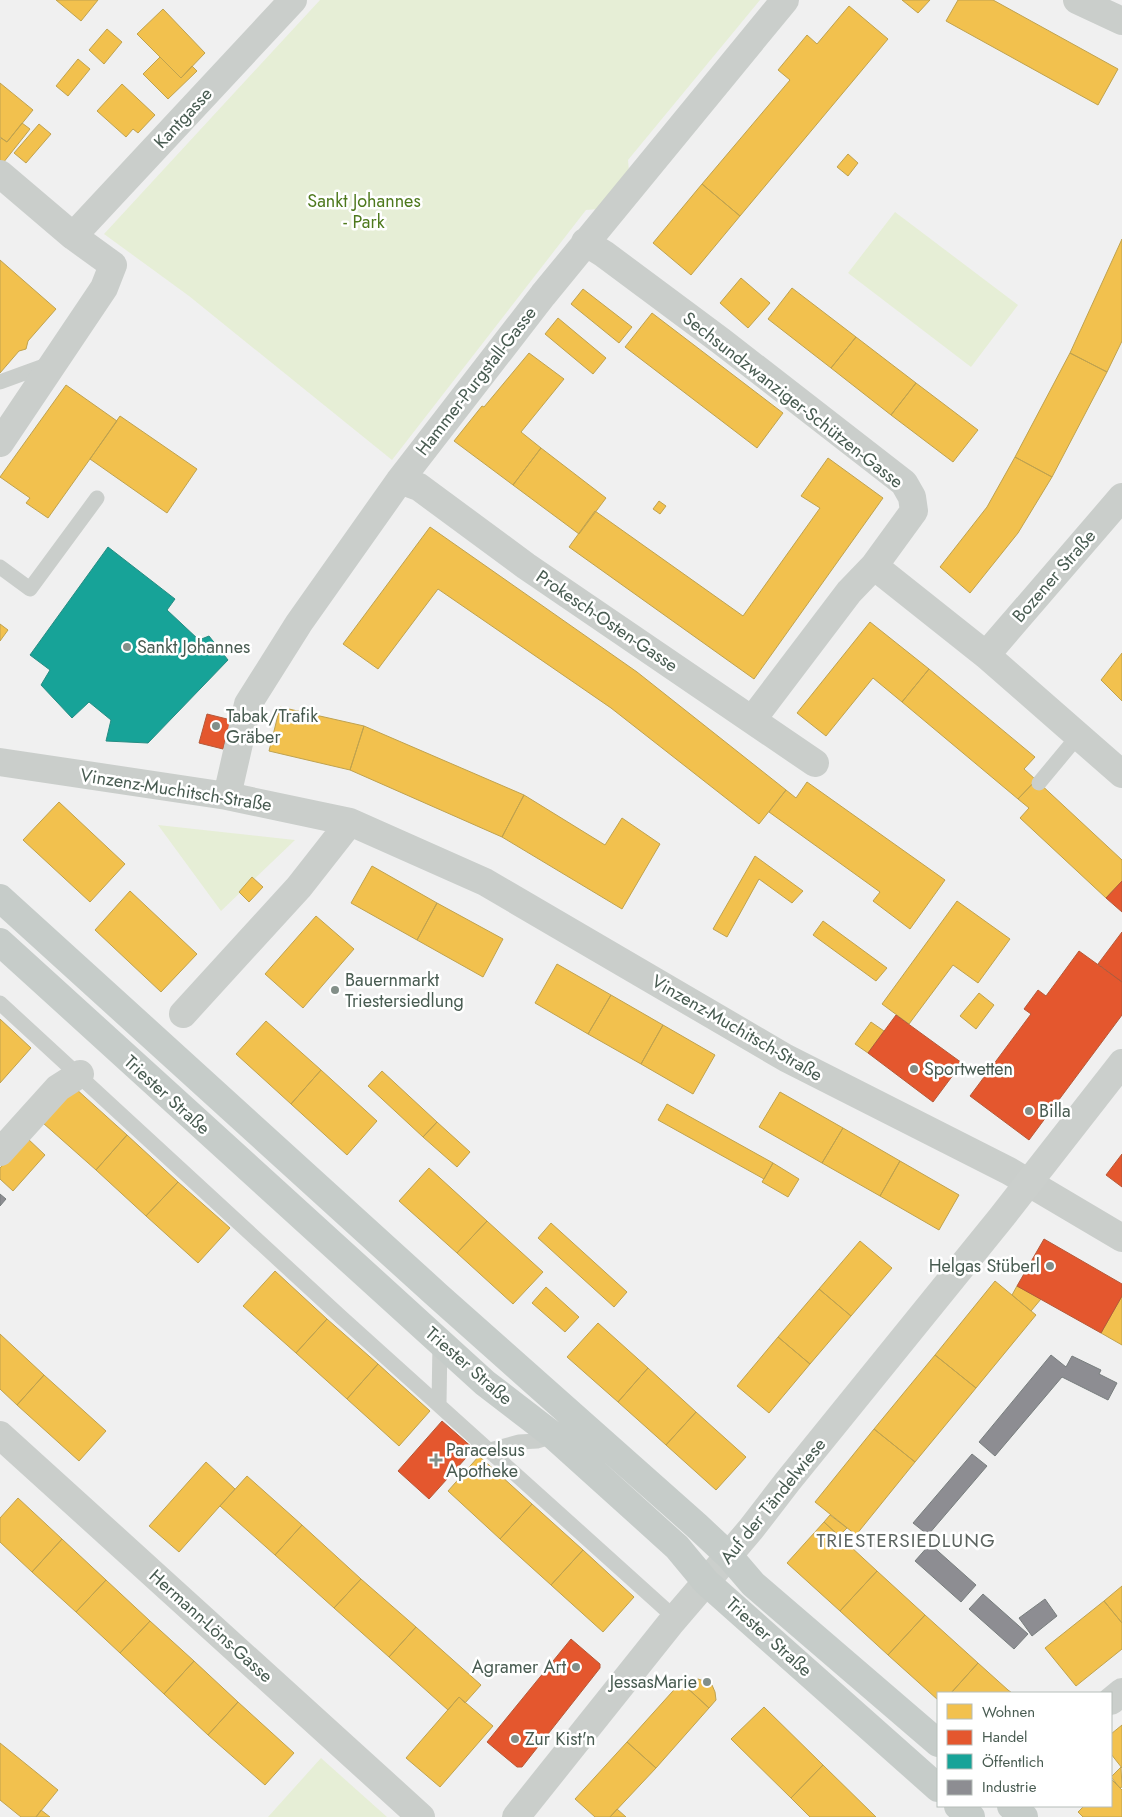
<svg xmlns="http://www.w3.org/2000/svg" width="1122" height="1817" font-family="Jost,sans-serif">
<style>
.green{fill:#e6eed6}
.homes{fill:#f2c14e;stroke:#bfa24f}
.shops{fill:#e4572e;stroke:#b55838}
.public{fill:#17a398;stroke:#268d83}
.industry{fill:#8d8d92;stroke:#787e7e}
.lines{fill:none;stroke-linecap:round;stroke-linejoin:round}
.service{stroke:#cacecb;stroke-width:15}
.minor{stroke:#cacecb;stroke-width:28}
.secondary{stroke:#cbcfcc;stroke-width:28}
.primary{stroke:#c6ccc9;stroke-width:28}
.poi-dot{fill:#838f89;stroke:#fff;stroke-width:2}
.labels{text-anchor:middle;stroke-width:5;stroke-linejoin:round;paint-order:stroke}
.street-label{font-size:18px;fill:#485b51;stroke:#fff}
.park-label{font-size:18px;fill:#4e791d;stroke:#fff}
.poi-label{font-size:18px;fill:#485b51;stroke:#fff;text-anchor:start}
.neighbourhood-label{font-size:19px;letter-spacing:1px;fill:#5c6460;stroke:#fff}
</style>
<rect width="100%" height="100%" fill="#f0f0f0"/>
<path class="green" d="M320,0H760L628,160L629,172L598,209L586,210L392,460L189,296L104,234Z
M895,212L1018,305L971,367L848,273Z
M158,825L295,840L221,911Z
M321,1758L387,1817H268Z"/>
<path class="homes" d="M56,0H98L81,21Z
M902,0H930L918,13Z
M958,0H993L1118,69L1098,105L946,21Z
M849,6L888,39L740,216L702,184L790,80L778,70L807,35L817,44Z
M163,9L205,53L181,78L137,34Z
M107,29L122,42L104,64L89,50Z
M160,57L181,78L192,66L197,71L168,99L143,74Z
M78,59L90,69L68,96L56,86Z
M0,83L33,110L7,142L0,137Z
M122,84L155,115L138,133L133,129L126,137L97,111Z
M22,123L30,129L3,163L0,161V140L1,138L7,142Z
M39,124L51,134L26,163L14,153Z
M848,154L858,163L848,176L837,167Z
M702,184L740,216L691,275L653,243Z
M1122,239V341L1107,372L1070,353Z
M0,260L56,309L28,341L26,349L19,351L0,373Z
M741,278L770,303L748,328L720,303Z
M792,288L856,337L831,368L768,319Z
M583,289L632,327L619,343L571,304Z
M652,313L783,413L757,448L625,347Z
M558,318L606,358L593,374L545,334Z
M856,337L916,383L891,415L831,368Z
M529,353L564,379L521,432L541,448L513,485L454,441L482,406L484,407Z
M1070,353L1107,372L1052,477L1015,457Z
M916,383L978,430L953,462L891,415Z
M66,385L117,421L48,518L26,503L30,498L0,477Z
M120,416L197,469L167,513L90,459Z
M541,448L606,498L579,534L513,485Z
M1015,457L1052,477L1018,533L970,593L940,567L987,507Z
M828,458L883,498L754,679L569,547L595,511L743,616L820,508L801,496Z
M659,501L666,506L660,514L653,509Z
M430,527L637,672L786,790L759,824L611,708L438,589L378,669L343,644Z
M870,622L929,669L902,702L873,678L826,736L797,713Z
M0,624L8,630L0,641Z
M1122,653V701L1101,680Z
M929,669L1035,757L1024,769L1036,780L1018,799L902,702Z
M280,707L364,726L350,770L269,751Z
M364,726L524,795L502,837L350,770Z
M1036,780L1122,860V881L1106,898L1020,818L1029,808L1018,799Z
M807,782L945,880L910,929L873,901L880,892L769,812L786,790L796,798Z
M524,795L605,845L622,818L660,844L622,909L502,837Z
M59,802L125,864L90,902L23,840Z
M755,856L803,891L792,903L759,879L727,937L713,929Z
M372,866L437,903L417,940L351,903Z
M252,877L263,887L249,902L239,892Z
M130,891L197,954L161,992L95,930Z
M957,901L1010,939L978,983L953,965L909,1024L882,1004Z
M437,903L503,939L483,977L417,940Z
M316,916L354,949L303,1008L265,974Z
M823,921L887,968L876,981L813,935Z
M557,964L611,995L588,1034L535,1003Z
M979,993L994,1005L976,1029L960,1016Z
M611,995L663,1025L641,1064L588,1034Z
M0,1019L31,1048L0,1083Z
M266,1021L321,1070L291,1104L236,1054Z
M871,1022L884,1031L868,1053L855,1044Z
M663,1025L715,1055L693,1094L641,1064Z
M321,1070L377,1121L347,1155L291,1104Z
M382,1071L437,1122L423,1137L368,1086Z
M75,1088L127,1135L96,1170L43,1123Z
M780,1092L843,1128L822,1163L759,1127Z
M667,1104L773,1163L764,1179L658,1120Z
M437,1122L470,1152L457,1167L423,1137Z
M843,1128L900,1161L880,1196L822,1163Z
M127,1135L178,1182L146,1216L96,1170Z
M27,1138L45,1155L13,1191L0,1179V1168Z
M900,1161L959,1195L939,1230L880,1196Z
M773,1163L799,1179L788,1197L762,1182Z
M429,1168L487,1221L457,1253L399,1201Z
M178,1182L230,1228L198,1263L146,1216Z
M487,1221L543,1272L513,1304L457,1253Z
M551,1223L627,1292L614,1307L538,1238Z
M860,1241L892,1268L851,1316L819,1289Z
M275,1271L327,1319L296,1353L243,1306Z
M995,1281L1036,1315L976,1388L935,1355Z
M1017,1286L1041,1299L1031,1311L1012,1295Z
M546,1287L579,1317L565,1332L532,1303Z
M819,1289L851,1316L810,1364L778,1337Z
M1122,1296V1345L1101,1333Z
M327,1319L378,1364L347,1399L296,1353Z
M598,1323L648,1368L618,1402L567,1357Z
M0,1334L44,1375L17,1405L0,1389Z
M778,1337L810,1364L769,1413L737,1386Z
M935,1355L976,1388L915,1462L874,1429Z
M378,1364L430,1411L399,1446L347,1399Z
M648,1368L696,1412L666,1445L618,1402Z
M44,1375L106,1431L79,1461L17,1405Z
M696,1412L746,1457L716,1490L666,1445Z
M874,1429L915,1462L856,1535L815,1502Z
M479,1456L532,1504L500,1539L448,1491Z
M206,1462L235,1489L179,1552L149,1526Z
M247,1476L302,1525L275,1555L220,1506Z
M18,1498L62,1539L32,1572L0,1542V1518Z
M532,1504L583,1550L551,1585L500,1539Z
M830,1515L847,1528L839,1536L824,1522Z
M824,1522L877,1571L840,1611L787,1563Z
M302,1525L361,1579L334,1608L275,1555Z
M62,1539L106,1580L76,1612L32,1572Z
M583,1550L634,1597L603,1632L551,1585Z
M877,1571L925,1615L888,1655L840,1611Z
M361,1579L416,1627L389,1657L334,1608Z
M106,1580L150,1621L120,1653L76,1612Z
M1122,1586V1623L1104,1601Z
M1104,1601L1122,1623V1649L1076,1686L1045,1648Z
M925,1615L978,1663L951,1693H938V1700L888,1655Z
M150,1621L194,1661L164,1694L120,1653Z
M416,1627L481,1685L465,1703L459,1697L448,1710L389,1657Z
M194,1661L238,1702L208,1735L164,1694Z
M978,1663L1008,1690L1012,1693H951Z
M698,1679L707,1682L712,1685L715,1692L716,1700L709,1708L685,1686Z
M681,1682L709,1708L656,1768L627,1742Z
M459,1697L493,1726L440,1787L406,1758Z
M238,1702L294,1753L265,1785L208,1735Z
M764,1707L823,1765L791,1798L731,1739Z
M1122,1725V1768L1111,1754V1734Z
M627,1742L656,1768L610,1817H595L575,1799Z
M0,1743L58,1790L36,1817H21L0,1800Z
M823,1765L876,1817H810L791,1798Z
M1121,1767L1122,1787L1120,1788L1111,1777Z
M1111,1779L1122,1790V1817H1083L1078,1812L1084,1806H1111Z
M617,1809L626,1817H610Z
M41,1810L50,1817H36Z"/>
<path class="shops" d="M207,714L231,720L223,749L199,743Z
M1122,881V912L1106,898Z
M1122,932V982L1098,964Z
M1079,951L1122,982V1015L1029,1140L970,1096L1031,1014L1024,1009L1038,990L1046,996Z
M896,1015L962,1063L933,1102L868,1053Z
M1122,1154V1187L1106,1175Z
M1044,1239L1122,1284V1296L1101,1333L1017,1286Z
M442,1421L474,1449L429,1499L398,1471Z
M571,1639L600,1664V1668L522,1767H517L487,1742Z"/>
<path class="public" d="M108,547L175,599L167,610L199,640L209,636L228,660L148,743L106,741L111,720L89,702L72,718L41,685L50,670L30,655Z"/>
<path class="industry" d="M0,1194L6,1199L0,1206Z
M1051,1355L1066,1367L1072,1356L1101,1370L1099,1374L1117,1383L1108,1400L1062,1377L995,1456L979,1442Z
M972,1454L987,1466L928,1535L913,1523Z
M930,1544L976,1585L961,1602L915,1561Z
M983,1594L1028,1634L1014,1649L969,1609Z
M1045,1599L1057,1616L1032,1636L1019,1618Z"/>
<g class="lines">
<path class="service" d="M0,382L52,363
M0,567L30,589L97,498
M1039,783L1078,736
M0,1003L341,1317L675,1618
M439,1404L440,1342
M490,1450L519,1442L537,1441L554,1436"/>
<path class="minor" d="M1077,0L1122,21
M0,174L73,236L113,265L104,288L0,443
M73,236L293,0
M585,242L604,254L721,341L904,483L912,497L914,511L874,566L986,655L1122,774
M400,480L419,487L526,566L815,763
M986,655L1122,497
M752,720L849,592L874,566
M0,762L227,796L350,822L485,882L786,1058L1009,1171L1122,1238
M227,796L248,704L299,623L400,480L543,295L785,0
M183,1014L299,887L350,822
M0,1152L58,1088L80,1074
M0,1435L421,1817
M1111,1701L1122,1692
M516,1817L670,1624L706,1582"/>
<path class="secondary" d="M706,1582L751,1529L788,1481L1001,1218L1122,1063"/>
<path class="primary" d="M0,898L438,1296L697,1526L729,1556L753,1584L938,1743
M0,942L485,1383L554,1436L677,1547L706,1582L938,1788
M958,1806L971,1817
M1011,1806L1024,1817"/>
</g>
<g class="poi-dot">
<circle cx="127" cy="647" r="5"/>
<circle cx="216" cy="726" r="5"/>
<circle cx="335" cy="990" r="5"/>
<circle cx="914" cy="1069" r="5"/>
<circle cx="1029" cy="1111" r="5"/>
<circle cx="1050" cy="1266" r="5"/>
<path d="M433.5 1452.5h5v5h5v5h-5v5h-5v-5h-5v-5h5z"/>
<circle cx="576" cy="1667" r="5"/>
<circle cx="707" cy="1682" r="5"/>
<circle cx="515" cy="1739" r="5"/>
</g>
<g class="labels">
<g class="street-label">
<text transform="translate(183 118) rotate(-47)" y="6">Kantgasse</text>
<text transform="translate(476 381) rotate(-52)" y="6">Hammer-Purgstall-Gasse</text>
<text transform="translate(793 400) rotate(38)" y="6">Sechsundzwanziger-Schützen-Gasse</text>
<text transform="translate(1054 576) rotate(-49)" y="6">Bozener Straße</text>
<text transform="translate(607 621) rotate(34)" y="6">Prokesch-Osten-Gasse</text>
<text transform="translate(176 790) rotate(9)" y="6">Vinzenz-Muchitsch-Straße</text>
<text transform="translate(737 1028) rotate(30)" y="6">Vinzenz-Muchitsch-Straße</text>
<text transform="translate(167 1095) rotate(42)" y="6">Triester Straße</text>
<text transform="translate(469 1366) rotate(41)" y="6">Triester Straße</text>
<text transform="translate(773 1501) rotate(-51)" y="6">Auf der Tändelwiese</text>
<text transform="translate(211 1626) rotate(42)" y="6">Hermann-Löns-Gasse</text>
<text transform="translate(769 1637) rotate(42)" y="6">Triester Straße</text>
</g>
<g class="park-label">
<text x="364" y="207">Sankt Johannes<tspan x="364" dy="21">- Park</tspan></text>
</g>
<g class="poi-label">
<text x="137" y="653">Sankt Johannes</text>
<text x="226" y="722">Tabak/Trafik<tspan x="226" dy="21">Gräber</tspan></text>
<text x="345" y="986">Bauernmarkt<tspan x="345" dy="21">Triestersiedlung</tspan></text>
<text x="924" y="1075">Sportwetten</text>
<text x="1039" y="1117">Billa</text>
<text x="1040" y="1272" text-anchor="end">Helgas Stüberl</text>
<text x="446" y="1456">Paracelsus<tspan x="446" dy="21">Apotheke</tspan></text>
<text x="566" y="1673" text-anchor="end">Agramer Art</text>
<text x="697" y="1688" text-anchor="end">JessasMarie</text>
<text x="525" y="1745">Zur Kist'n</text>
</g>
<g class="neighbourhood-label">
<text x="906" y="1547">TRIESTERSIEDLUNG</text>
</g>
</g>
<rect x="937" y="1692" width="175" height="115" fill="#ffffff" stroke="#b6bdb9"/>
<rect x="947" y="1704" width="25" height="15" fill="#f2c14e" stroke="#b6bdb9"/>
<text x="982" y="1717" font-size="15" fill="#485b51">Wohnen</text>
<rect x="947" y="1730" width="25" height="15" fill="#e4572e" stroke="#b6bdb9"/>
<text x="982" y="1742" font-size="15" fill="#485b51">Handel</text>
<rect x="947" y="1754" width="25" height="15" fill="#17a398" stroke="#b6bdb9"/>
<text x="982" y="1767" font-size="15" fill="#485b51">Öffentlich</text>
<rect x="947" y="1780" width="25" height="15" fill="#8d8d92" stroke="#b6bdb9"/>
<text x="982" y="1792" font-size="15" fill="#485b51">Industrie</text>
</svg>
